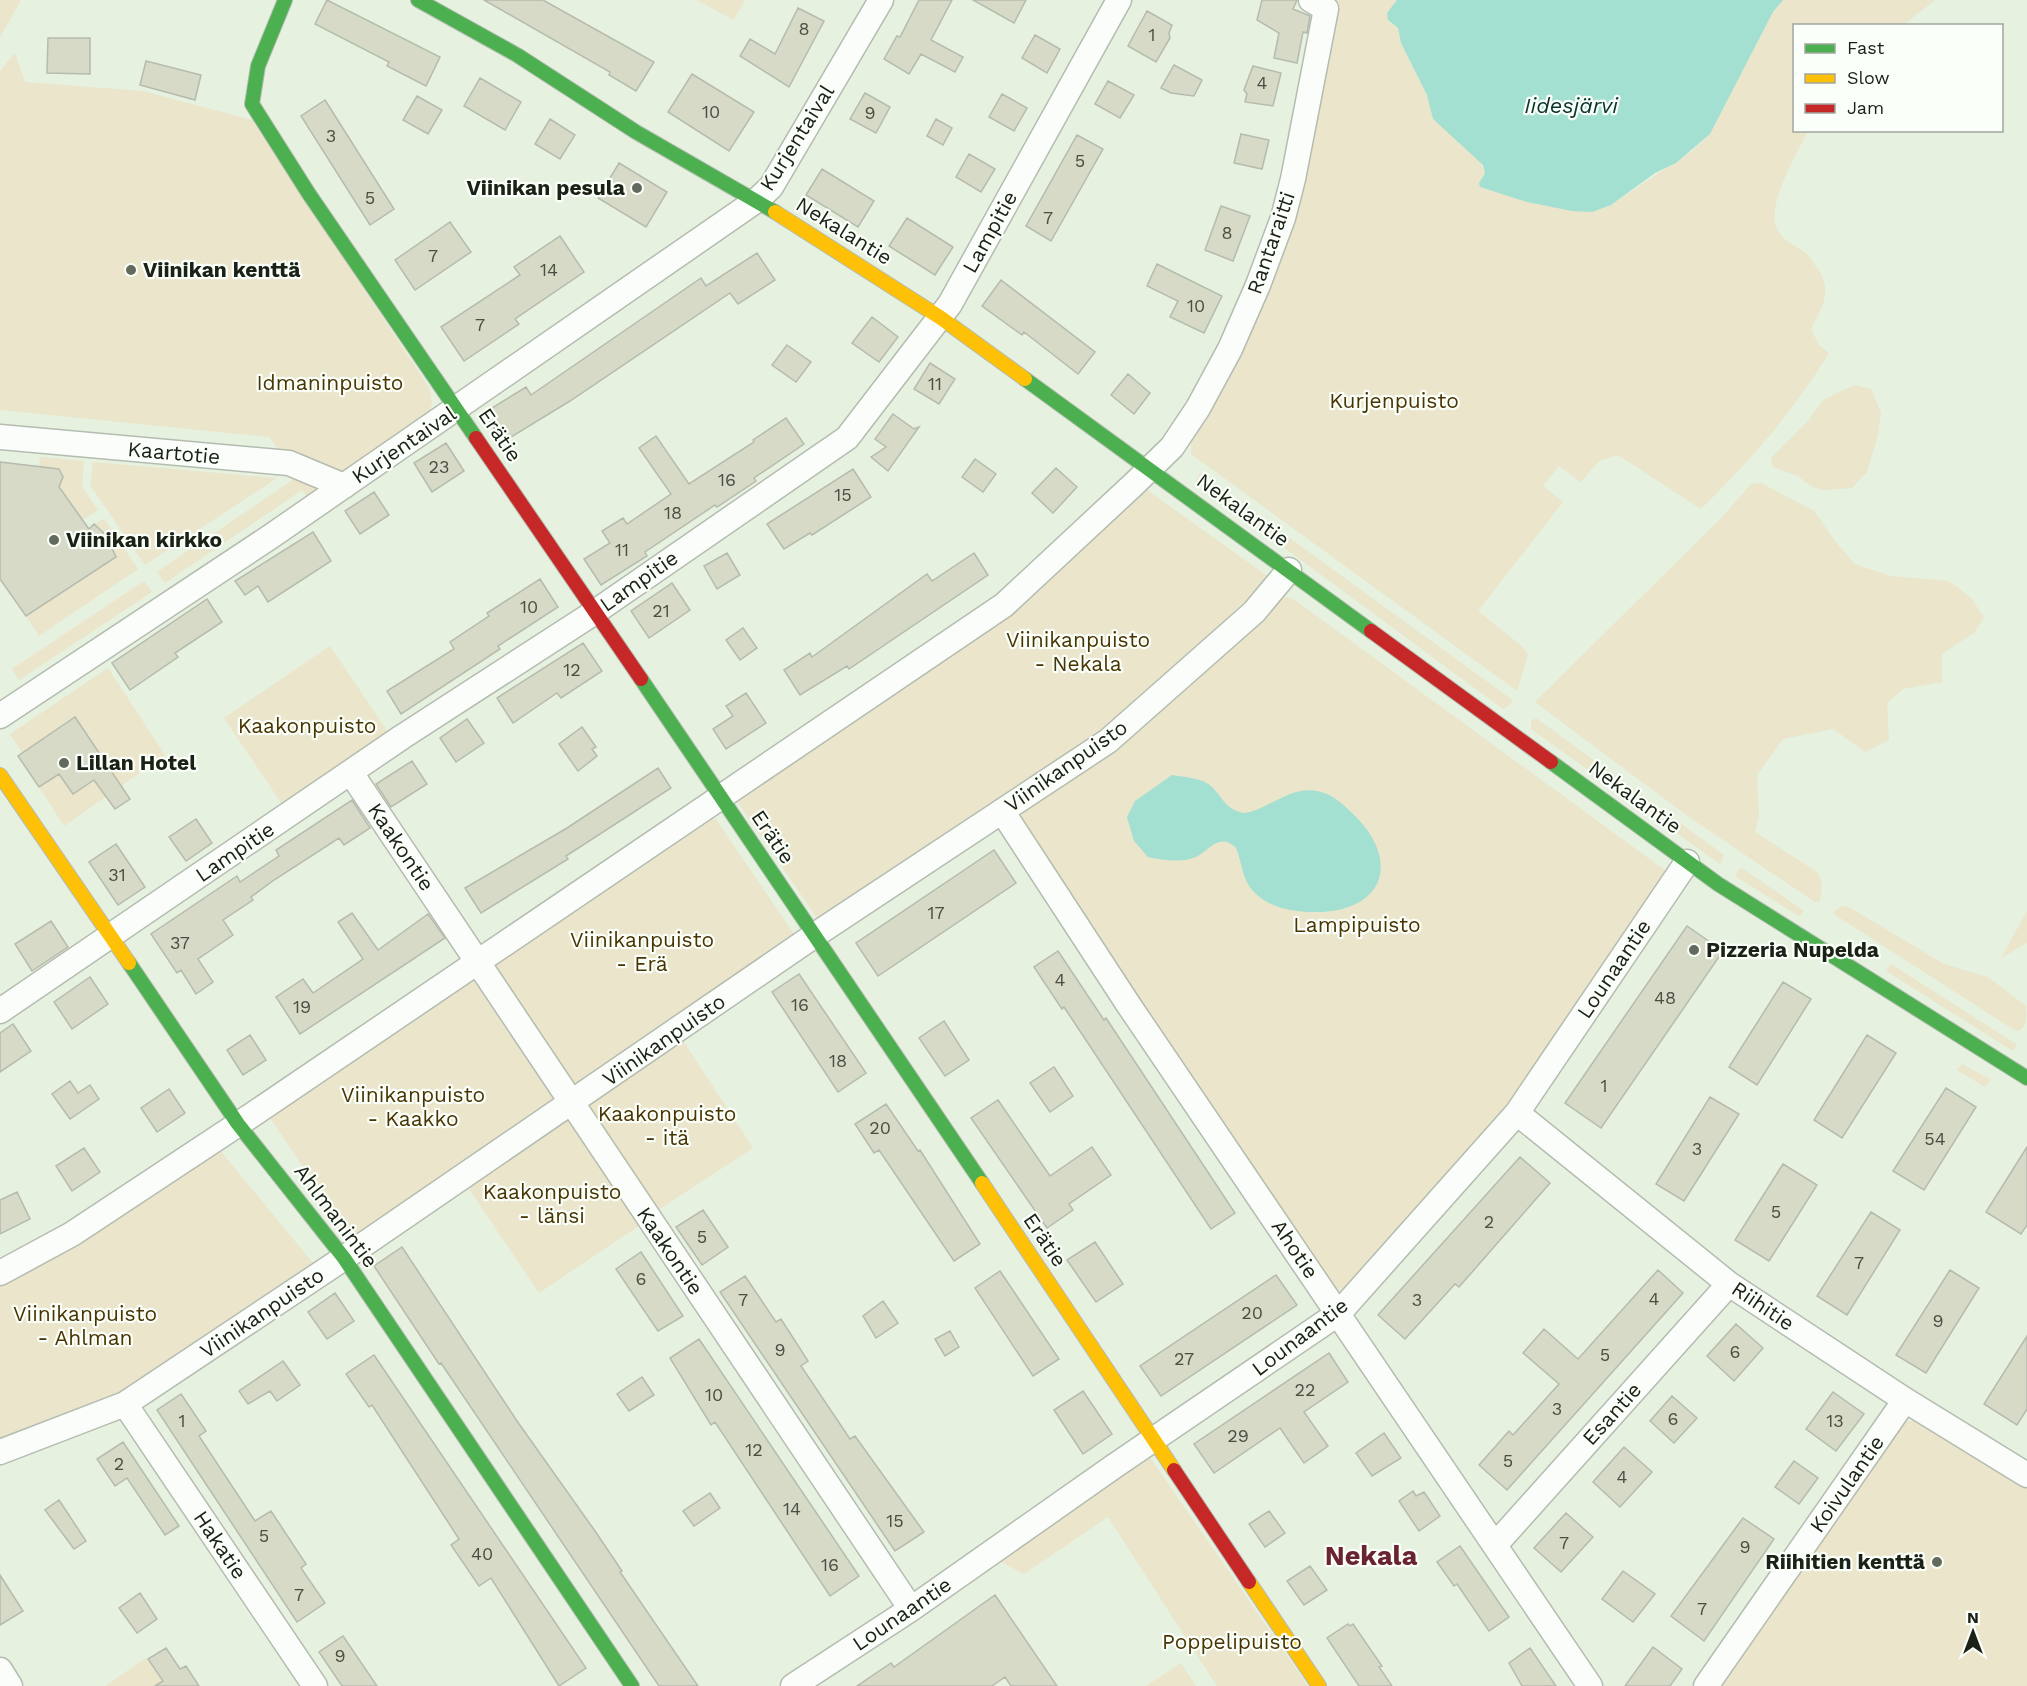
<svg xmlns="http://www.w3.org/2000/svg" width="2027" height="1686" font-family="'Work Sans',sans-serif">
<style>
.green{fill:#eae5cb}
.water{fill:#a4e0d1}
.building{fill:#d6dac7;stroke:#b6bbad;stroke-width:1.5}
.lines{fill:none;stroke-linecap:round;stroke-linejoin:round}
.street-casing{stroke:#b4bcb0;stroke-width:27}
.fast-casing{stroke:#b4bcb0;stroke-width:16}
.slow-casing{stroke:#b4bcb0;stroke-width:16}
.jam-casing{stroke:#b4bcb0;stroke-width:16}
.street{stroke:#fbfdfa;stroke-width:24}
.fast{stroke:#4caf50;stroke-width:14}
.slow{stroke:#ffc107;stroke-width:14}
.jam{stroke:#c62828;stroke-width:14}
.poi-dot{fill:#616a5d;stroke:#fbfff9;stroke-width:2}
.labels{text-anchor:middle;stroke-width:4.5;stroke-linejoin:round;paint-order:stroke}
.number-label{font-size:18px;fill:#494f42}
.street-label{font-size:21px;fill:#1a2116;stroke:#fbfff9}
.poi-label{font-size:21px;font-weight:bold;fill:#1a2116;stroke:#fbfff9;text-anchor:start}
.park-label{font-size:21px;fill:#493503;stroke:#fbfff9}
.water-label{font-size:22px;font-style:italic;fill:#0a332d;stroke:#fbfff9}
.district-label{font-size:27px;font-weight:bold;fill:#6a2431;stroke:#fbfff9}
</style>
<rect width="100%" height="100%" fill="#e6f1e0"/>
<path class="green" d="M0,0H21L0,37Z
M697,0H745L733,20Z
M1336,0H1397L1387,13L1389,22L1398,28L1401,43L1427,95L1433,119L1478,157L1485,173L1480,181L1484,189L1505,193L1527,202L1599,210L1611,205L1692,151L1710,134L1773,12L1783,0H1935L1903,25L1794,26V130L1808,131C1797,154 1771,196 1775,222C1778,240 1795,245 1807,254C1811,258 1814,265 1818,269C1833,292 1822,307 1811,329L1819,345L1829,353C1793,412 1751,460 1701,509L1618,455L1599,461L1581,482L1559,466L1543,486L1563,502L1478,611L1523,647L1528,655L1517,691L1191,454L1192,432L1304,170Z
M15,53L25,82L143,91L252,120L430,389L432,403L428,417L343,475L283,456L269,437L0,410V71Z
M1854,385L1871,389L1881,413L1878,435L1867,472L1852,488L1823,490L1812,487L1798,476L1773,467L1771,458L1808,421L1823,400Z
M40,457L84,461L82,487L98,510L83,520L59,487L63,477L59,469L39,466Z
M93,462L277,478L145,565L90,485Z
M1200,473L1511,699L1512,703L1503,709L1195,482Z
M300,475L316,486L310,499L302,490L165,583L157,572Z
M1761,483L1814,511L1835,541L1855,564L1890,576L1949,581L1971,598L1984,617L1975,632L1942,654V682L1903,689L1887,703L1889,740L1865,752L1833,729L1783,739L1757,775L1759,815L1755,832L1817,872L1822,881L1820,901L1815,902L1689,817L1535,702L1721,518L1751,484Z
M1147,490L1270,578L1126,712L994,805L819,921L734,797L1015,608Z
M104,519L138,569L39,636L26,616L115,557L106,535L94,524Z
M144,581L152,592L19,680L12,669Z
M1285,597L1292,598L1666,871L1498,1117L1346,1290L1332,1289L1022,828V815L1029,806Z
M330,646L390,735L284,807L224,718Z
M108,668L165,755L64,826L39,787L59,774L73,794L110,770L75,717L22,753L10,734Z
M1536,718L1724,855L1720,864L1531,729V721Z
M713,815L796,937L572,1088L489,966Z
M1740,868H1742L1804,911L1799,916L1735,876Z
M1842,906L1849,907L1944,964L1988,977L2026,1006C2027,1015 2027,1031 2016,1031L1835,915L1834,912Z
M2027,911V943L2001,958Z
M1891,964L2016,1044V1046L2013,1051L1886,971Z
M476,976L558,1099L351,1238L268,1115Z
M682,1039L753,1148L652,1214L580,1105Z
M1962,1064L1991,1080L1985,1087L1957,1070Z
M566,1115L640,1225L539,1293L465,1183Z
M218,1148L313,1263L121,1395L0,1441V1283Z
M1906,1421H1917L2027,1489V1686H1717L1894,1430Z
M1149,1456L1308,1686H1217L1108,1517L1024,1574L996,1559Z
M146,1658L165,1686H105Z
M1181,1663L1196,1686H1146Z"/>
<path class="water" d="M1397,0H1783L1773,12L1710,134L1676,163L1655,173L1611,205L1592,212L1572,211L1527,202L1480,187L1479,183L1485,173L1483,165L1433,119L1427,95L1401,43L1398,28L1388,20L1387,13Z
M1172,775C1185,777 1203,778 1212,787C1224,799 1225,809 1244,813C1268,811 1291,783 1321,792C1333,795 1343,804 1351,812C1404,861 1384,915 1309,912C1290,911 1269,907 1255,893C1241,879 1243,864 1236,848C1219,832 1210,850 1196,857C1184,863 1161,860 1148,857L1134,841L1127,817L1135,801Z"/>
<path class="building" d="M327,0L440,57L426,86L387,66L389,62L315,24Z
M484,0H543L654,62L636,91L609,75L610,72Z
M919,0H952L931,40L963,57L955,72L921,54L909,74L884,59L897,36L900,37Z
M973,0H1026L1014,23Z
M1262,0H1297L1293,9L1310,16L1307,33L1303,32L1297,63L1274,58L1279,33L1257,20Z
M798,8L824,21L789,87L740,56L750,39L775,54Z
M1147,11L1172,25L1169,33L1170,38L1156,62L1128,46Z
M1035,35L1060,49L1047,73L1022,58Z
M48,38H90V74L47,73Z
M146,61L201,75L195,100L140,85Z
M1174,65L1202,80L1194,96L1171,93L1161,88Z
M1253,66L1281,73L1273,106L1245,102L1247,94L1244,90Z
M692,74L754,112L729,151L668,112Z
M480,78L521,102L505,130L464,106Z
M1108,81L1134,95L1120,118L1095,104Z
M865,93L890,107L876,133L850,119Z
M1002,94L1027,108L1014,131L989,117Z
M417,96L442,110L428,134L403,120Z
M325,100L394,209L370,225L301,116Z
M550,119L575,135L560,159L535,144Z
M936,119L952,128L943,145L927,136Z
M1241,134L1269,140L1262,169L1234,163Z
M1077,135L1103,149L1051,241L1026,226Z
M969,154L995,169L981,192L956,177Z
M619,163L667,192L646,227L598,198Z
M822,169L874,201L858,227L806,195Z
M1221,206L1250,216L1233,261L1205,250Z
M907,218L953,247L935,275L889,246Z
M450,222L471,252L415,290L395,260Z
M560,236L584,272L515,319L519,324L464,361L441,327L520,275L514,267Z
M757,253L775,280L738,304L730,293L570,401L503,442L484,413L526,387L531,395L701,278L706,286Z
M1157,264L1222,296L1204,333L1170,317L1178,301L1147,286Z
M1001,280L1095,352L1078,374L1024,332L1022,335L982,306Z
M872,317L898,337L879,362L852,343Z
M787,345L811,362L796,382L772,365Z
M930,363L955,379L939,404L914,389Z
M1128,374L1150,393L1134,414L1111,395Z
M893,414L914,429L919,427L888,471L871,457L886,447L875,439Z
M786,418L804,444L754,478L756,481L717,507L715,505L645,552L647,556L601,585L584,559L610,543L602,531L623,518L627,524L671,494L639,448L656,436L689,484L754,442L753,440Z
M446,443L464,471L432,492L414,463Z
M975,459L996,474L983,492L962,477Z
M0,462L59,469L63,477L59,487L89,529L94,524L106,535L116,557L26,616L0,579Z
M1056,468L1077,487L1053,513L1032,493Z
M853,469L871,497L812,535L810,533L784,549L767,524Z
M374,492L389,515L360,534L345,511Z
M313,532L331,561L268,602L258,586L245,595L235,581Z
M727,553L740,575L717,589L704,566Z
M974,553L988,575L849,669L847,666L800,695L784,670L810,653L812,657L927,574L932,581Z
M540,579L558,607L498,646L500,649L401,714L387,691L454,649L450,642L489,616L487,613Z
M672,583L690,610L649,638L631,611Z
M207,599L222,622L175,653L178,657L130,690L112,663Z
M743,628L757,648L740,660L726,640Z
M583,643L602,671L561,698L557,693L513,723L497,698Z
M746,693L766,723L726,749L713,729L733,716L726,706Z
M75,717L130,799L115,809L94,780L73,794L59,774L39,787L18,756Z
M467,719L484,743L456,762L440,738Z
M582,727L596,747L592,749L597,756L578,771L559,744Z
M412,761L427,784L391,807L376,784Z
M658,768L671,788L566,856L568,859L481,913L465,888L567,828Z
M352,800L370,828L344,845L339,838L274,880L251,897L253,900L223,920L233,935L198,959L213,982L196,994L181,970L177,973L151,934L237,876L240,882L279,856L276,850Z
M196,819L212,843L186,861L169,837Z
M116,844L145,887L118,905L89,862Z
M994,850L1016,883L878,976L856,943Z
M352,913L378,950L428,914L445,938L300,1034L276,997L303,979L313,993L363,959L338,922Z
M51,921L68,947L32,971L15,944Z
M1687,926L1723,951L1601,1128L1565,1103Z
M1058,951L1104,1020L1106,1018L1235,1213L1211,1229L1064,1007L1062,1009L1034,967Z
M799,974L866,1073L838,1092L772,992Z
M90,977L108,1004L72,1029L54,1002Z
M1783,982L1811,999L1757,1085L1729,1067Z
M944,1021L969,1060L945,1076L919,1038Z
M13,1024L31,1051L0,1072V1033Z
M250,1035L266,1060L243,1075L227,1050Z
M1867,1035L1896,1053L1842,1138L1814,1120Z
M1054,1067L1073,1096L1050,1112L1030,1083Z
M70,1081L78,1093L90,1085L99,1099L70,1119L52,1094Z
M1946,1088L1976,1107L1924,1190L1893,1171Z
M169,1089L185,1113L157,1132L141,1108Z
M1710,1097L1739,1114L1684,1201L1656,1184Z
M998,1100L1050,1176L1092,1147L1111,1175L1069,1204L1073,1210L1047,1228L971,1118Z
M886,1104L918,1151L920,1150L980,1244L954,1261L879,1150L874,1153L855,1124Z
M2027,1147V1225L2021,1234L1986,1212Z
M84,1148L100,1172L72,1191L56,1166Z
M1520,1157L1550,1183L1459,1287L1455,1284L1405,1339L1378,1315Z
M1783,1164L1817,1185L1769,1261L1735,1240Z
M17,1192L30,1219L0,1234V1200Z
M703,1210L728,1247L702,1265L676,1227Z
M1871,1212L1900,1230L1847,1315L1817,1296Z
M1095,1242L1123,1284L1096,1302L1067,1260Z
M402,1247L517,1421L595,1531L622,1571L620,1572L698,1686H659L441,1363L439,1364L374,1266Z
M641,1252L683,1316L658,1331L616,1269Z
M1658,1270L1683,1293L1507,1490L1479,1465L1509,1431L1513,1435L1559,1384L1523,1353L1544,1329L1578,1359Z
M1950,1270L1979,1288L1926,1373L1896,1355Z
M1000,1271L1059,1359L1033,1376L975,1288Z
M1276,1275L1297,1305L1161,1396L1140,1366Z
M745,1276L776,1322L781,1319L808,1361L801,1366L850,1439L855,1436L924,1532L895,1551L720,1292Z
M335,1293L354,1321L327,1339L308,1312Z
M883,1301L898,1323L876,1338L863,1316Z
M1736,1324L1763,1348L1734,1381L1707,1356Z
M950,1331L959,1347L945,1356L935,1339Z
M2027,1336V1409L2017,1425L1984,1404Z
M699,1339L859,1576L830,1596L715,1422L711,1425L670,1358Z
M1329,1353L1348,1382L1304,1412L1328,1446L1304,1463L1280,1428L1214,1473L1194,1444Z
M374,1355L586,1668L559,1686L491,1578L479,1586L451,1545L459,1539L372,1405L369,1407L346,1374Z
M283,1361L300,1385L277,1401L270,1391L248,1404L239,1391Z
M642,1377L654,1395L629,1411L617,1394Z
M1083,1391L1112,1434L1083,1454L1054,1410Z
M1833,1392L1864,1414L1836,1451L1806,1429Z
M181,1394L206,1431L199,1436L255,1521L271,1511L306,1564L301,1568L325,1603L297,1622L157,1410Z
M1672,1396L1697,1418L1674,1443L1650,1421Z
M1384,1433L1401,1458L1372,1476L1356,1453Z
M123,1442L179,1526L165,1535L127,1478L115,1486L97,1459Z
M1624,1447L1652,1472L1620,1507L1593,1482Z
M1794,1461L1818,1478L1799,1504L1775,1487Z
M1413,1491L1416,1496L1424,1492L1440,1516L1419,1531L1399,1501Z
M710,1493L720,1508L694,1526L683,1511Z
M59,1500L86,1541L74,1549L45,1510Z
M1269,1511L1285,1533L1265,1547L1249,1524Z
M1566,1513L1593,1537L1561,1572L1534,1548Z
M1743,1518L1774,1539L1704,1641L1671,1616Z
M1460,1546L1509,1617L1489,1631L1457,1584L1454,1586L1437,1562Z
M1310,1566L1327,1590L1304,1605L1287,1581Z
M1623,1571L1655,1594L1633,1622L1602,1599Z
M0,1575L23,1611L0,1625Z
M140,1593L157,1619L137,1633L119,1608Z
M995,1595L1057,1686H1011L1005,1677L992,1686H857L891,1663L894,1667Z
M1348,1624L1350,1626L1353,1624L1382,1666L1379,1667L1392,1686H1359L1327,1638Z
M343,1636L377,1686H342L319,1652Z
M1653,1647L1682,1669L1670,1686H1625Z
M166,1648L180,1669L186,1666L199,1686H155L163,1681L148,1659Z
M1530,1648L1556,1686H1522L1509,1663Z"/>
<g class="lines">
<g class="street-casing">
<path id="street" d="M0,437L289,463L344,486
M0,716L270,537L757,200L771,187L881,0
M351,773L911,1609
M1002,811L1128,1004L1590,1686
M0,1011L402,737L595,612L847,438L950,304L1119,0
M1517,1113L1729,1284L1905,1400L2027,1475
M0,1273L72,1234L252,1115L1004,605L1134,484L1172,447L1198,408L1230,349L1258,285L1283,218L1293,179L1326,9L1311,0
M125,1404L315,1686
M0,1452L125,1404L344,1258L815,935L1108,741L1254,612L1289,570
M1496,1544L1729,1284
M0,1670L10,1686
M793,1686L911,1609L1113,1467L1339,1313L1517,1113L1687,862
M1706,1686L1905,1400"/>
</g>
<g class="fast-casing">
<path id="fast" d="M285,0L258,66L252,104L309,194L476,438
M418,0L517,55L636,132L775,212
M1025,379L1371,631
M641,679L982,1183
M1551,762L1718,884L2027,1078
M129,963L238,1124L344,1258L632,1686"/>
</g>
<g class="slow-casing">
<path id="slow" d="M775,212L941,318L1025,379
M0,775L129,963
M982,1183L1174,1470
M1249,1582L1319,1686"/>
</g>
<g class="jam-casing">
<path id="jam" d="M476,438L641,679
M1371,631L1551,762
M1174,1470L1249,1582"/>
</g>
<use href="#street" class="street"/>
<use href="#fast" class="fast"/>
<use href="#slow" class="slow"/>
<use href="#jam" class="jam"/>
</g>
<g class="poi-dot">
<circle cx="637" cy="188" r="6"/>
<circle cx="131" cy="270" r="6"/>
<circle cx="54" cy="540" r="6"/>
<circle cx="64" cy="763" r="6"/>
<circle cx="1694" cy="950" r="6"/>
<circle cx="1937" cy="1562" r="6"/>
</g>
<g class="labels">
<g class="number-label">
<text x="804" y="35">8</text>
<text x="1152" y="41">1</text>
<text x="1262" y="89">4</text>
<text x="711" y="118">10</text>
<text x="870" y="119">9</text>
<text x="331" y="142">3</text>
<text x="1080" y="167">5</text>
<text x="370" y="204">5</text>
<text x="1048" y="224">7</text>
<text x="1227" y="239">8</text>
<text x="433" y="262">7</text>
<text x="549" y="276">14</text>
<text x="1196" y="312">10</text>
<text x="480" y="331">7</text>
<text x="935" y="390">11</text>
<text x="439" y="473">23</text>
<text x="727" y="486">16</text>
<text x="843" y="501">15</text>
<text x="673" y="519">18</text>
<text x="622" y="556">11</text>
<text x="529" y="613">10</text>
<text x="661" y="617">21</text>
<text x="572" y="676">12</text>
<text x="117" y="881">31</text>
<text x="936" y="919">17</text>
<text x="180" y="949">37</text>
<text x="1060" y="986">4</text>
<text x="1665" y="1004">48</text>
<text x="800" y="1011">16</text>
<text x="302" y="1013">19</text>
<text x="838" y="1067">18</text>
<text x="1604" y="1092">1</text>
<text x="880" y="1134">20</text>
<text x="1935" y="1145">54</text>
<text x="1697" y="1155">3</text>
<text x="1776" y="1218">5</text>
<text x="1489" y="1228">2</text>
<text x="702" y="1243">5</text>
<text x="1859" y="1269">7</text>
<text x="641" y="1285">6</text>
<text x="1654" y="1305">4</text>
<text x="743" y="1306">7</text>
<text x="1417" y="1306">3</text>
<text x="1252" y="1319">20</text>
<text x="1938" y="1327">9</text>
<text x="780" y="1356">9</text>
<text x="1735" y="1358">6</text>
<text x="1605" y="1361">5</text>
<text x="1184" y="1365">27</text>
<text x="1305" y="1396">22</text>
<text x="714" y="1401">10</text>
<text x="1557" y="1415">3</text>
<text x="1673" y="1425">6</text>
<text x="182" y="1427">1</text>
<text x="1835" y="1427">13</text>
<text x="1238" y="1442">29</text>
<text x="754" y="1456">12</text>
<text x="1508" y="1467">5</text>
<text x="119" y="1470">2</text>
<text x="1622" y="1483">4</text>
<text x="792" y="1515">14</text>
<text x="895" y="1527">15</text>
<text x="264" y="1542">5</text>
<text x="1564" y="1549">7</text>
<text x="1745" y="1553">9</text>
<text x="482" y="1560">40</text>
<text x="830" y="1571">16</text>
<text x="299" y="1601">7</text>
<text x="1702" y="1615">7</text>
<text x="340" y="1662">9</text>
</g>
<g class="street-label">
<text transform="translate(797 138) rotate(-58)" y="7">Kurjentaival</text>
<text transform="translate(844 231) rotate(32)" y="7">Nekalantie</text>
<text transform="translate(990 232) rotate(-61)" y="7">Lampitie</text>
<text transform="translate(1271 243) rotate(-71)" y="7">Rantaraitti</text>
<text transform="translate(500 435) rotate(56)" y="7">Erätie</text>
<text transform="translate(404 445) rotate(-34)" y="7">Kurjentaival</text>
<text transform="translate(174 453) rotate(5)" y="7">Kaartotie</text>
<text transform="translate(1243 510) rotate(36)" y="7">Nekalantie</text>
<text transform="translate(639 581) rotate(-35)" y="7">Lampitie</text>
<text transform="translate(1066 766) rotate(-35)" y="7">Viinikanpuisto</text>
<text transform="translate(1635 797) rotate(36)" y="7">Nekalantie</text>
<text transform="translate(773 837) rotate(56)" y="7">Erätie</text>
<text transform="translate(401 847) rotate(56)" y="7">Kaakontie</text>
<text transform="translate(235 852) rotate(-34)" y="7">Lampitie</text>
<text transform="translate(1614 969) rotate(-56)" y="7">Lounaantie</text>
<text transform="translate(664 1040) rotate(-35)" y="7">Viinikanpuisto</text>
<text transform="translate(336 1216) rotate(53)" y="7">Ahlmanintie</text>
<text transform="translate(1045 1240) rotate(56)" y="7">Erätie</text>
<text transform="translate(1295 1249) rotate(56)" y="7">Ahotie</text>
<text transform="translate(670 1251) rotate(56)" y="7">Kaakontie</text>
<text transform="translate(1763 1306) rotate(34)" y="7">Riihitie</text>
<text transform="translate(262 1313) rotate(-34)" y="7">Viinikanpuisto</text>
<text transform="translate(1300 1337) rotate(-37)" y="7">Lounaantie</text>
<text transform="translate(1612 1414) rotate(-48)" y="7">Esantie</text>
<text transform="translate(1847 1484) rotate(-55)" y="7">Koivulantie</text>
<text transform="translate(220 1545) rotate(56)" y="7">Hakatie</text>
<text transform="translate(902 1614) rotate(-34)" y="7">Lounaantie</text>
</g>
<g class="poi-label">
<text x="625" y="195" text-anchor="end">Viinikan pesula</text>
<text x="143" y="277">Viinikan kenttä</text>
<text x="66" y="547">Viinikan kirkko</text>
<text x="76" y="770">Lillan Hotel</text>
<text x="1706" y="957">Pizzeria Nupelda</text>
<text x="1925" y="1569" text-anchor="end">Riihitien kenttä</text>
</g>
<g class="park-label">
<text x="330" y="390">Idmaninpuisto</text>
<text x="1394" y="408">Kurjenpuisto</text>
<text x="1078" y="647">Viinikanpuisto<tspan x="1078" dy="24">- Nekala</tspan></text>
<text x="307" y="733">Kaakonpuisto</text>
<text x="1357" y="932">Lampipuisto</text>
<text x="642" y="947">Viinikanpuisto<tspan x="642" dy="24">- Erä</tspan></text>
<text x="413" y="1102">Viinikanpuisto<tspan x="413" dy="24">- Kaakko</tspan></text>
<text x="667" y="1121">Kaakonpuisto<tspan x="667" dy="24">- itä</tspan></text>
<text x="552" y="1199">Kaakonpuisto<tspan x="552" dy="24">- länsi</tspan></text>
<text x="85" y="1321">Viinikanpuisto<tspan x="85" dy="24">- Ahlman</tspan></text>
<text x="1232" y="1649">Poppelipuisto</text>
</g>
<g class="water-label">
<text x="1571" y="113">Iidesjärvi</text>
</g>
<g class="district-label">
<text x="1371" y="1565">Nekala</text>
</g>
</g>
<rect x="1793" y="24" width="210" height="108" fill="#fbfff9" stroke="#a1a69e" stroke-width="1.5"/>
<rect x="1805" y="44" width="30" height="9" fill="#4caf50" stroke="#a1a69e" stroke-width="1.5"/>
<text x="1847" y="54" font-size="18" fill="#1a2116">Fast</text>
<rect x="1805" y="74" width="30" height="9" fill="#ffc107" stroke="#a1a69e" stroke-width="1.5"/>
<text x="1847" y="84" font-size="18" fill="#1a2116">Slow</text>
<rect x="1805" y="104" width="30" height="9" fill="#c62828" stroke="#a1a69e" stroke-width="1.5"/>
<text x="1847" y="114" font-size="18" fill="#1a2116">Jam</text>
<g transform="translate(1973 1632)" stroke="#fbfff9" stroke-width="4.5" paint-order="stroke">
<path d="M0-4.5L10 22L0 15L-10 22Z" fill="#1a2116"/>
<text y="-9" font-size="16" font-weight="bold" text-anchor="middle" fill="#1a2116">N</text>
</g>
</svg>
